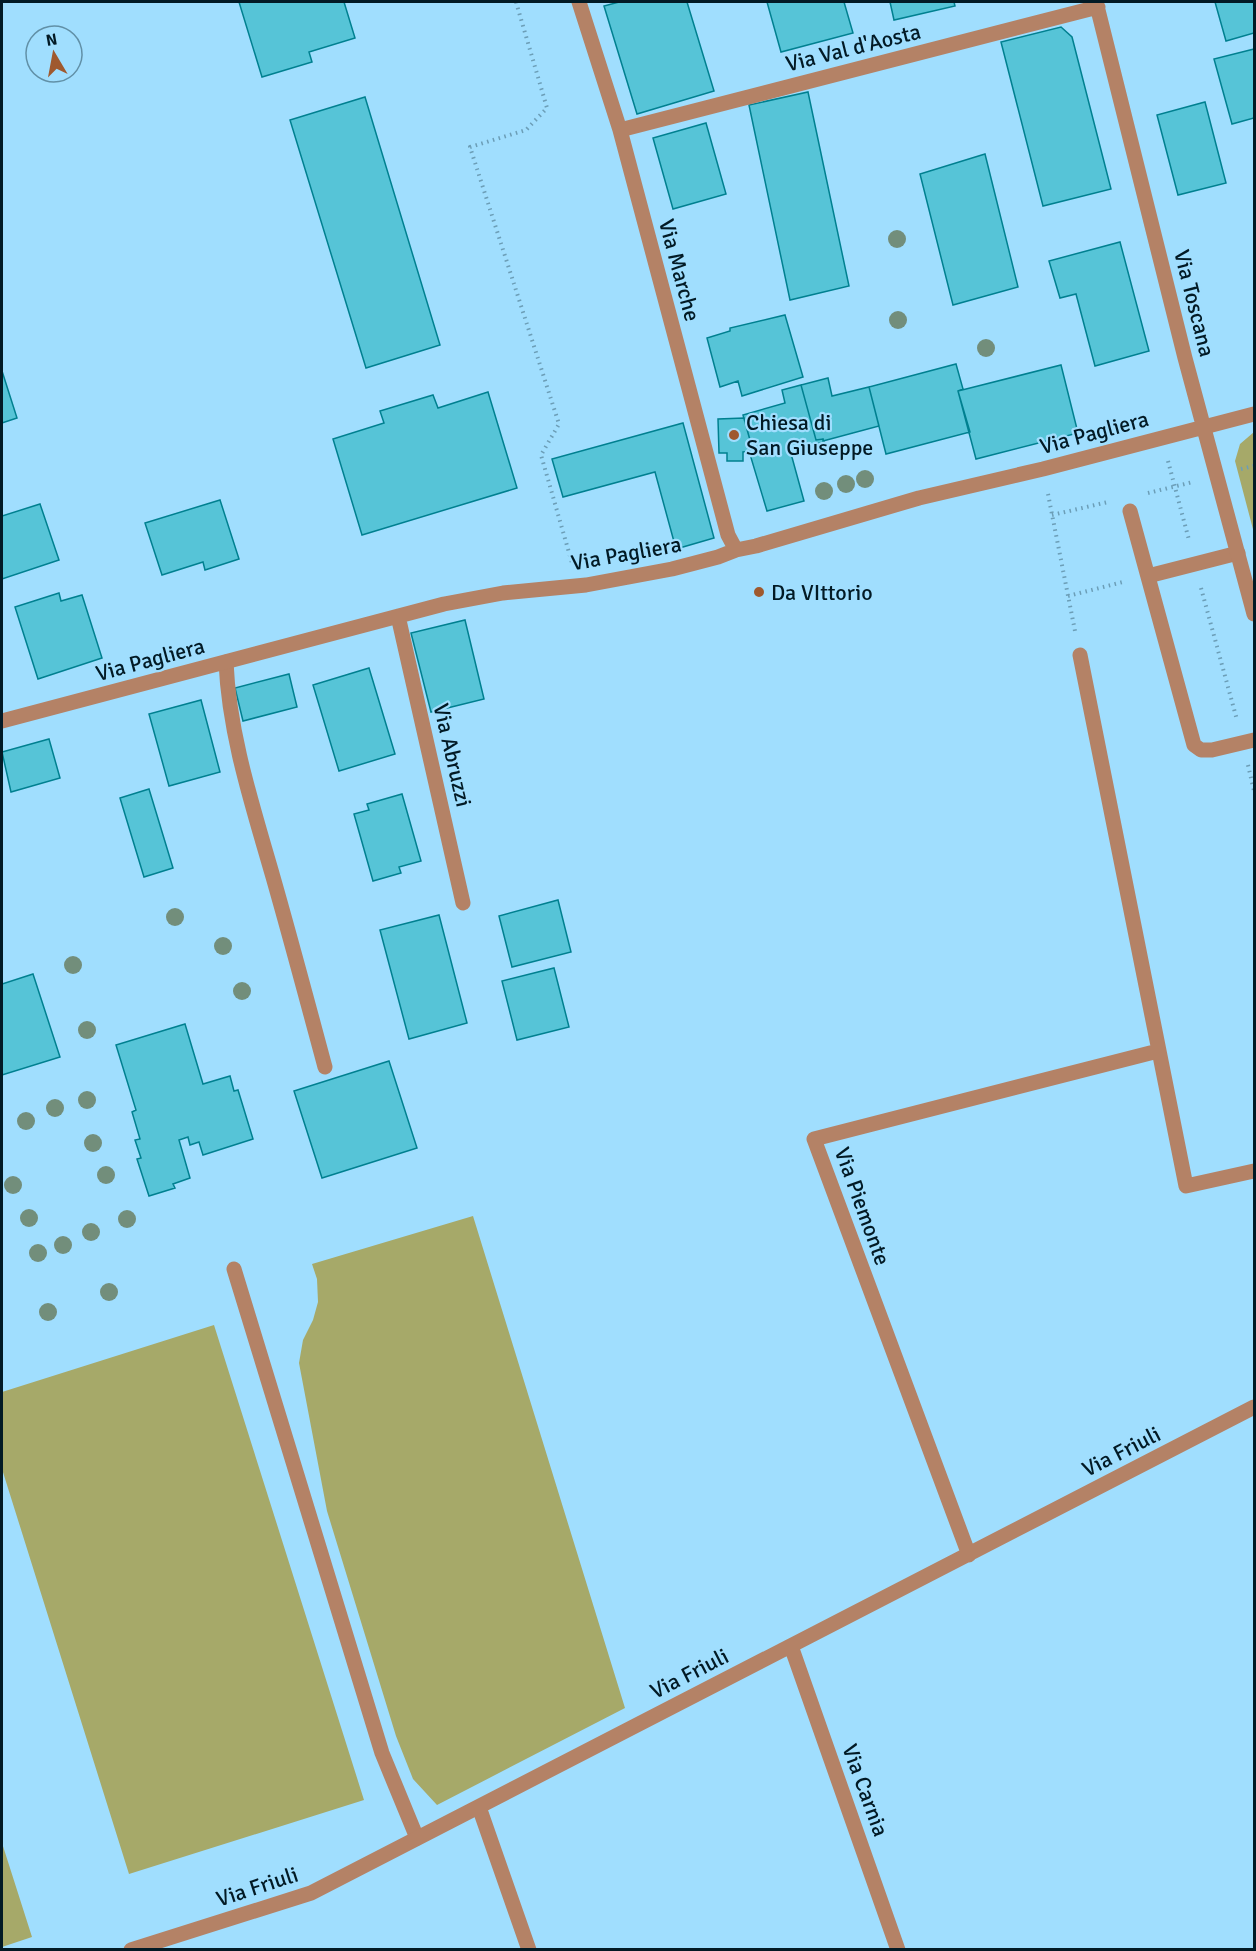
<svg xmlns="http://www.w3.org/2000/svg" width="1256" height="1951" font-family="Signika,sans-serif">
<style>
.green{fill:#a6a969}
.building{fill:#56c4d7;stroke:#008090;stroke-width:1.5}
.lines{fill:none;stroke-linecap:round;stroke-linejoin:round}
.path{stroke:#6c9eb7;stroke-width:4;stroke-dasharray:1.5 4.5;stroke-linecap:butt}
.service{stroke:#b48266;stroke-width:15}
.minor{stroke:#b48266;stroke-width:15}
.tree{fill:#728e7b}
.poi-dot{fill:#9f592e;stroke:#a0defe;stroke-width:2}
.labels{text-anchor:middle;stroke-width:4.5;stroke-linejoin:round;paint-order:stroke}
.street-label{font-size:22px;fill:#021a25;stroke:#a0defe}
.poi-label{font-size:22px;fill:#021a25;stroke:#a0defe;text-anchor:start}
</style>
<rect width="100%" height="100%" fill="#a0defe"/>
<path class="green" d="M1254,432V431V533L1235,461L1240,444Z
M473,1216L625,1708L437,1805L413,1779L396,1736L327,1511L299,1363L303,1340L313,1320L318,1302L317,1279L312,1264Z
M214,1325L364,1800L129,1874L2,1469V1392Z
M2,1843L32,1937L2,1947Z"/>
<path class="building" d="M239,2H344L355,38L309,52L312,62L262,77Z
M619,2H687L714,91L637,114L604,6Z
M767,2H844L853,33L781,52Z
M890,2H954L955,6L894,20Z
M1215,2H1254V33L1226,41Z
M1061,27L1072,37L1111,189L1043,206L1001,42Z
M1254,49V118L1232,124L1214,59Z
M808,92L849,286L790,300L749,105Z
M365,97L440,345L366,368L290,120Z
M1205,102L1226,183L1178,195L1157,115Z
M706,123L726,194L673,209L653,138Z
M985,154L1018,287L953,305L920,174Z
M1120,242L1149,351L1095,366L1076,294L1060,298L1049,261Z
M785,315L803,377L742,396L738,381L720,387L707,338L730,331V328Z
M956,364L963,389L958,391L970,432L886,454L869,387Z
M1061,365L1078,433L976,459L958,391Z
M2,371L17,418L2,423Z
M828,378L832,396L869,387L879,426L823,441V439L816,440L801,385Z
M801,385L816,440L823,439L824,442L790,450L804,501L767,511L749,451H753L743,415L785,403L782,390Z
M488,392L517,488L362,535L333,439L384,423L380,411L433,395L438,408Z
M744,418L753,451L743,452V461H727V453H719L718,419Z
M683,423L714,538L676,549L655,472L563,497L552,459Z
M220,500L239,559L205,570L203,562L162,575L145,523Z
M40,504L59,560L2,579V516Z
M59,593L61,601L82,595L102,658L38,679L15,607Z
M465,620L484,699L431,712L411,633Z
M369,668L395,754L339,771L313,685Z
M289,674L297,707L243,721L235,688Z
M201,700L220,772L169,786L149,714Z
M49,739L60,778L11,792L2,752Z
M149,789L173,868L144,877L120,798Z
M402,794L421,861L399,867L401,873L373,881L354,814L369,810L367,804Z
M558,900L571,952L512,967L499,916Z
M439,915L467,1023L409,1039L380,930Z
M554,968L569,1027L517,1040L502,981Z
M33,974L60,1057L2,1075V984Z
M185,1024L203,1084L230,1076L234,1091L238,1090L253,1139L203,1155L199,1142L190,1145L188,1137L179,1140L190,1178L173,1184L175,1188L149,1196L137,1159L141,1158L135,1140L140,1139L132,1112L136,1110L116,1045Z
M389,1061L417,1148L322,1178L294,1091Z"/>
<g class="lines">
<path class="path" d="M516,2L547,108L526,130L470,147L559,424L541,455L572,563
M1168,461L1189,540
M1241,469L1254,466
M1148,493L1193,482
M1048,494L1075,631
M1052,515L1108,502
M1201,588L1237,720
M1068,596L1123,582
M1248,765L1254,791"/>
<path class="service" d="M1130,511L1194,745L1201,750H1212L1254,740
M1148,576L1238,553
M226,662C229,735 253,807 273,877C291,940 308,1004 325,1067
M234,1269L382,1753L417,1838"/>
<path class="minor" d="M579,2L620,130L728,535L736,550
M1096,2L1185,358L1254,614
M620,130L1098,7
M398,616L463,903
M1080,655L1186,1186L1254,1171
M2,721L444,604L503,593L586,585L672,569L718,557L736,550L756,546L919,498L1043,469L1254,414
M969,1555L814,1139L1158,1051
M791,1646L898,1950
M479,1807L529,1950
M131,1950L311,1893L1254,1407"/>
</g>
<g class="tree">
<circle cx="897" cy="239" r="9"/>
<circle cx="898" cy="320" r="9"/>
<circle cx="986" cy="348" r="9"/>
<circle cx="865" cy="479" r="9"/>
<circle cx="846" cy="484" r="9"/>
<circle cx="824" cy="491" r="9"/>
<circle cx="175" cy="917" r="9"/>
<circle cx="223" cy="946" r="9"/>
<circle cx="73" cy="965" r="9"/>
<circle cx="242" cy="991" r="9"/>
<circle cx="87" cy="1030" r="9"/>
<circle cx="87" cy="1100" r="9"/>
<circle cx="55" cy="1108" r="9"/>
<circle cx="26" cy="1121" r="9"/>
<circle cx="93" cy="1143" r="9"/>
<circle cx="106" cy="1175" r="9"/>
<circle cx="13" cy="1185" r="9"/>
<circle cx="29" cy="1218" r="9"/>
<circle cx="127" cy="1219" r="9"/>
<circle cx="91" cy="1232" r="9"/>
<circle cx="63" cy="1245" r="9"/>
<circle cx="38" cy="1253" r="9"/>
<circle cx="109" cy="1292" r="9"/>
<circle cx="48" cy="1312" r="9"/>
</g>
<g class="poi-dot">
<circle cx="734" cy="435" r="6"/>
<circle cx="759" cy="592" r="6"/>
</g>
<g class="labels">
<g class="street-label">
<text transform="translate(853 47) rotate(-14)" y="8">Via Val d'Aosta</text>
<text transform="translate(680 270) rotate(75)" y="8">Via Marche</text>
<text transform="translate(1195 303) rotate(76)" y="8">Via Toscana</text>
<text transform="translate(1094 432) rotate(-15)" y="8">Via Pagliera</text>
<text transform="translate(626 553) rotate(-10)" y="8">Via Pagliera</text>
<text transform="translate(150 659) rotate(-15)" y="8">Via Pagliera</text>
<text transform="translate(453 755) rotate(77)" y="8">Via Abruzzi</text>
<text transform="translate(863 1206) rotate(70)" y="8">Via Piemonte</text>
<text transform="translate(1121 1451) rotate(-27)" y="8">Via Friuli</text>
<text transform="translate(689 1673) rotate(-27)" y="8">Via Friuli</text>
<text transform="translate(866 1790) rotate(70)" y="8">Via Carnia</text>
<text transform="translate(257 1886) rotate(-18)" y="8">Via Friuli</text>
</g>
<g class="poi-label">
<text x="746" y="430">Chiesa di<tspan x="746" dy="25">San Giuseppe</tspan></text>
<text x="771" y="600">Da VIttorio</text>
</g>
</g>
<rect width="1256" height="1951" fill="none" stroke="#021a25" stroke-width="6"/>
<g transform="translate(54 54) rotate(350)"><circle r="28" fill="#a0defe" stroke="#6190a7" stroke-width="1.5"/>
<path d="M0-4.5L10 22L0 15L-10 22Z" fill="#9f592e"/>
<text y="-9" font-size="16" font-weight="bold" text-anchor="middle" fill="#021a25">N</text>
</g>
</svg>
